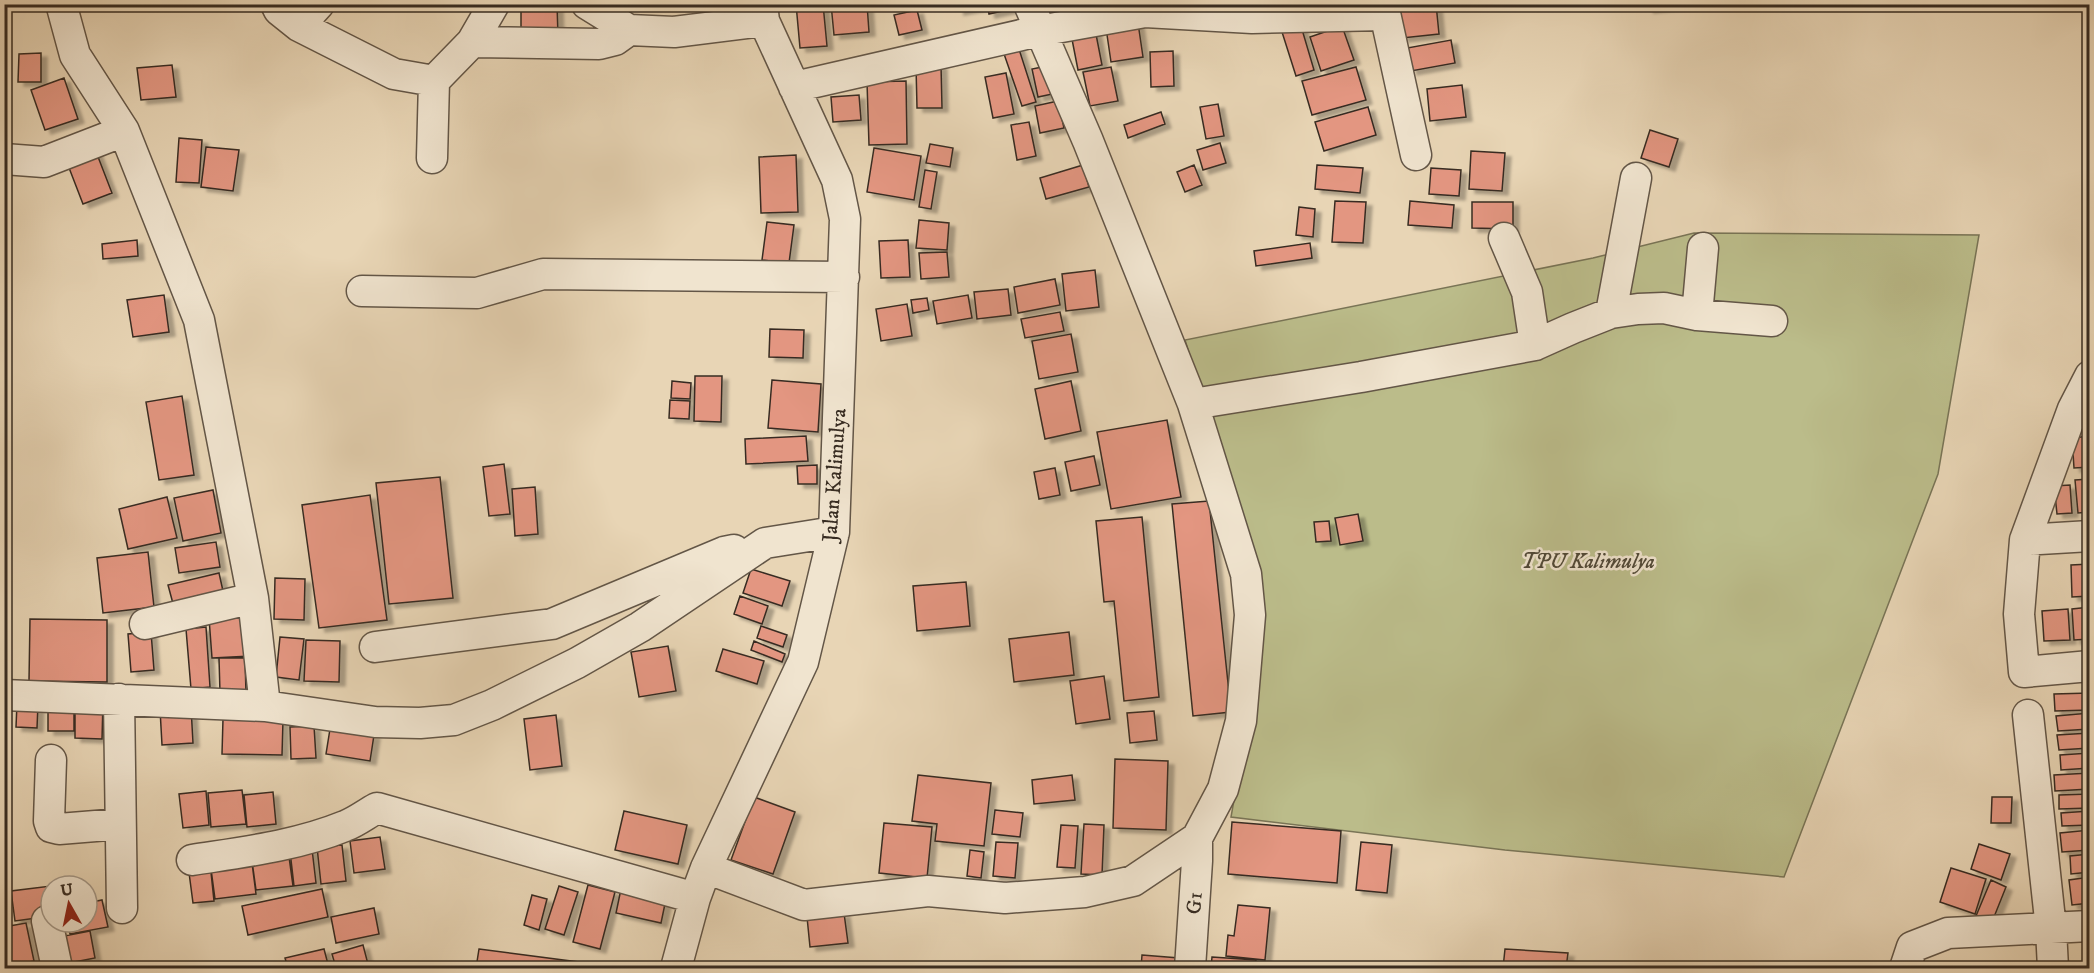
<svg xmlns="http://www.w3.org/2000/svg" width="2094" height="973" font-family="'IM FELL DW Pica',serif">
<style>
.green{fill:#bbbc8a;stroke:#797456;stroke-width:1.5}
.building{fill:#e39681;stroke:#372c22;stroke-width:1.5;filter:url(#shadow)}
.lines{fill:none;stroke-linecap:round;stroke-linejoin:round}
.minor-casing{stroke:#635647;stroke-width:33}
.minor{stroke:#f0e4cf;stroke-width:30}
.labels{text-anchor:middle;stroke-width:5;stroke-linejoin:round;paint-order:stroke}
.street-label{font-size:21px;fill:#372c22;stroke:#f0e4cf}
.park-label{font-size:21px;font-style:italic;fill:#514937;stroke:#f0e4cf}
</style>
<defs>
<filter id="shadow"><feDropShadow dx="6" dy="4" stdDeviation="1.5" flood-color="#0004"/></filter>
</defs>
<rect width="100%" height="100%" fill="#e8d5b5"/>
<filter id="stains"><feTurbulence type="fractalNoise" baseFrequency=".00333" numOctaves="4"/><feColorMatrix values="0 0 0 0 .2 0 0 0 0 .09 0 0 0 0 .02 0 0 0 .5 -.17"/></filter>
<radialGradient id="worn" r=".72"><stop offset=".6" stop-color="#630" stop-opacity="0"/><stop offset="1" stop-color="#630" stop-opacity=".3"/></radialGradient>
<path class="green" d="M1694,233L1979,235L1938,474L1784,877L1505,850L1231,817L1260,653L1248,540L1185,340L1593,258Z"/>
<path class="building" d="M521,4H557L558,36L521,37Z
M796,4H823L827,46L800,48Z
M831,4H867L869,32L834,35Z
M957,4H984L985,6L958,11Z
M987,4H1011L1012,9L989,14Z
M1398,4H1436L1439,34L1402,38Z
M1647,4H1679V5L1648,9Z
M917,10L922,30L899,35L894,15Z
M1138,23L1143,57L1111,62L1106,28Z
M1094,24L1102,65L1078,70L1070,29Z
M1301,26L1314,70L1296,76L1282,32Z
M1342,26L1354,60L1321,71L1310,37Z
M1451,40L1455,63L1411,71L1407,48Z
M1018,46L1036,102L1022,106L1003,51Z
M1173,51L1174,86L1151,87L1150,52Z
M41,53V82H18L19,54Z
M172,65L176,97L141,100L137,68Z
M941,65L942,108H917L916,66Z
M1052,65L1057,93L1038,97L1032,69Z
M1111,67L1118,101L1090,106L1083,72Z
M1356,67L1366,100L1312,115L1302,81Z
M1006,73L1014,114L993,118L985,77Z
M64,78L78,119L45,130L31,90Z
M906,81L907,144L869,145L867,82Z
M1462,85L1466,117L1430,121L1427,89Z
M859,95L861,120L833,122L831,97Z
M1058,101L1064,128L1040,133L1035,106Z
M1218,104L1224,136L1206,139L1200,107Z
M1368,107L1376,135L1324,151L1315,122Z
M1161,112L1165,124L1128,138L1124,125Z
M1029,122L1036,156L1017,160L1011,125Z
M1650,130L1678,139L1669,167L1641,158Z
M179,138L202,140L199,183L176,182Z
M1220,143L1226,163L1203,170L1197,150Z
M930,144L953,148L950,167L926,163Z
M206,147L239,150L233,191L201,187Z
M874,148L921,156L914,200L867,192Z
M95,149L112,193L83,204L66,160Z
M1471,151L1505,153L1502,191L1469,189Z
M796,155L798,212L761,213L759,157Z
M1083,165L1089,187L1046,199L1040,178Z
M1194,165L1202,185L1185,192L1177,172Z
M1317,165L1363,168L1360,193L1315,189Z
M1431,168L1461,170L1459,196L1429,194Z
M925,170L937,172L931,209L919,207Z
M1335,201L1366,202L1363,243L1332,242Z
M1410,201L1454,205L1452,228L1408,225Z
M1472,202H1513V229L1472,228Z
M1299,207L1315,209L1313,237L1296,235Z
M919,220L949,223L947,250L916,248Z
M767,222L794,225L789,263L762,260Z
M137,240L138,256L103,259L102,244Z
M908,240L910,277L881,278L879,241Z
M1310,243L1312,258L1256,266L1254,251Z
M947,252L949,277L921,279L919,253Z
M1095,270L1099,307L1066,311L1062,274Z
M1055,279L1060,305L1018,313L1014,287Z
M1008,289L1011,315L977,319L974,292Z
M164,295L169,332L133,337L127,300Z
M968,295L972,318L937,324L933,301Z
M927,298L929,310L913,313L911,300Z
M907,304L912,336L881,341L876,309Z
M1060,312L1064,331L1025,338L1021,319Z
M770,329L804,330L803,358L769,357Z
M1071,334L1078,372L1039,379L1032,341Z
M695,376H722L721,422L694,421Z
M772,380L821,384L818,432L768,428Z
M672,381L691,383L690,399L671,398Z
M1071,381L1081,431L1045,439L1035,389Z
M182,396L194,475L159,480L146,402Z
M670,400L690,401L689,419L669,418Z
M1167,420L1181,497L1111,509L1097,432Z
M806,436L808,461L746,464L745,439Z
M2090,436V467L2074,468L2072,438Z
M1094,456L1100,485L1071,491L1065,462Z
M504,464L510,514L489,516L483,467Z
M817,465V484H798L797,466Z
M1055,468L1060,495L1039,499L1034,472Z
M440,477L453,598L389,604L376,483Z
M2090,479V512L2078,513L2075,480Z
M2070,485L2072,513L2057,514L2054,486Z
M535,487L538,534L515,536L512,489Z
M213,490L221,533L183,541L174,498Z
M370,495L387,620L319,628L302,505Z
M167,497L177,538L128,549L119,509Z
M1209,501L1231,712L1193,716L1172,504Z
M1358,514L1363,541L1340,545L1335,518Z
M1142,517L1159,697L1124,701L1114,601L1104,602L1096,521Z
M1329,521L1331,541L1316,542L1314,522Z
M216,542L220,567L179,573L175,548Z
M148,552L154,607L103,613L97,558Z
M2090,564V596L2072,597L2071,565Z
M751,569L790,581L782,606L743,593Z
M219,573L225,600L175,611L168,585Z
M275,578L305,579L304,620L274,619Z
M966,582L970,626L917,631L913,586Z
M740,596L768,606L762,624L734,614Z
M2090,607V639L2074,640L2072,609Z
M2068,609L2070,640L2044,641L2042,611Z
M249,616L251,656L212,658L209,618Z
M30,619L107,620V682L29,681Z
M761,626L787,635L783,647L757,638Z
M206,627L210,687L191,689L186,629Z
M151,632L154,670L131,672L128,634Z
M1069,632L1074,675L1014,682L1009,639Z
M280,637L304,639L299,680L276,677Z
M306,640L340,641L339,682L304,681Z
M754,641L785,654L782,662L751,650Z
M668,646L676,691L639,697L631,652Z
M723,649L764,661L757,684L716,671Z
M219,658H245L246,693H220Z
M1104,676L1110,719L1076,724L1070,681Z
M2090,693V710L2055,711L2054,694Z
M48,700H74V731H48Z
M75,702H103L102,739L75,738Z
M17,703L38,704L37,728L16,727Z
M191,707L193,743L162,745L160,709Z
M1154,711L1157,740L1130,743L1127,713Z
M2090,713V729L2058,731L2056,716Z
M556,715L562,766L530,770L524,719Z
M223,719L283,720L282,755L222,754Z
M314,726L316,758L291,759L290,727Z
M330,729L374,735L370,761L326,754Z
M2090,733V748L2059,750L2057,735Z
M2090,753V768L2061,770L2060,755Z
M1115,759L1168,761L1166,830L1113,828Z
M2090,773V789L2055,791L2054,775Z
M918,775L991,783L984,846L935,841L937,824L912,821Z
M1072,775L1075,800L1034,804L1032,780Z
M242,790L246,824L211,827L208,793Z
M206,791L209,825L183,828L179,794Z
M273,792L276,824L247,827L244,795Z
M2090,794V808L2059,809V795Z
M754,797L795,812L773,874L731,860Z
M1992,797H2012L2011,823H1991Z
M995,810L1023,813L1020,837L992,834Z
M624,811L687,825L678,864L615,850Z
M2090,811V825L2062,826L2061,813Z
M1232,822L1341,831L1337,883L1228,874Z
M884,823L932,827L927,878L879,873Z
M1084,824L1104,825L1102,875L1081,874Z
M1061,825L1078,826L1075,868L1057,867Z
M2090,830V850L2062,852L2060,833Z
M380,837L385,869L354,873L350,841Z
M996,842L1018,843L1015,878L993,876Z
M1361,842L1392,845L1387,893L1356,890Z
M1979,844L2010,854L2001,880L1971,869Z
M342,845L346,881L321,884L317,847Z
M312,849L316,883L294,886L290,851Z
M970,850L984,852L981,878L967,876Z
M2090,854V872L2071,874L2070,856Z
M289,857L293,886L256,890L252,861Z
M210,863L214,901L193,903L188,865Z
M252,863L256,894L215,899L211,869Z
M1951,868L1986,879L1975,914L1940,902Z
M2090,877V903L2072,905L2069,880Z
M1991,880L2006,887L1992,922L1976,916Z
M588,885L615,892L600,949L573,942Z
M51,886V916L15,921L11,891Z
M559,886L578,892L564,935L545,929Z
M322,889L328,917L248,935L242,906Z
M621,889L666,899L661,923L616,913Z
M532,895L547,899L539,930L524,925Z
M102,900L108,927L70,934L67,922H87V903Z
M1238,905L1270,908L1265,960L1226,956L1228,935L1234,936Z
M374,908L379,934L336,943L331,917Z
M844,913L848,943L810,947L807,917Z
M26,923L34,961L4,967V927Z
M90,931L95,958L69,963L64,936Z
M363,945L369,968H336L332,954Z
M324,949L329,968H288L285,958Z
M479,949L586,963L585,968H476Z
M1505,949L1568,953L1566,968H1503Z
M1142,955L1179,958L1178,968H1141Z
M1212,957L1256,960L1255,968H1211Z
M2090,963V968H2065V966Z"/>
<g class="lines">
<g class="minor-casing">
<path id="minor" d="M63,4L62,7L75,55L124,131L199,320L253,598L265,706
M276,4L279,10L299,26L394,74L434,81L472,42L494,4
M587,4L629,30L674,32L764,21
M1383,4L1416,155
M299,26L319,4
M472,42L599,44L615,40L629,30
M794,87L1039,31L1145,12L1252,18L1384,15
M432,158L434,81
M4,159L44,162L124,131
M1504,238L1527,292L1535,345
M362,291L477,293L543,274L844,277
M1611,313L1636,178
M1697,315L1703,248
M2090,376L2073,409L2025,540L2019,614L2024,672L2090,666
M1193,404L1361,377L1535,345L1573,328L1611,313L1638,309L1664,308L1697,315L1772,321
M2025,540L2090,536
M145,624L253,598
M375,647L552,624L724,552L734,550
M4,695L265,706L375,722L420,723L454,720L492,705L577,663L640,627L765,543L834,532
M119,699L122,908
M2028,715L2051,929L2053,968
M51,760L49,821L51,827L59,829L120,824
M192,860C243,852 296,846 345,826C356,822 366,814 377,808L695,898
M706,868L804,905L928,891L1005,898L1085,892L1133,881L1197,838L1223,789L1241,721L1250,615L1246,574L1193,404L1088,141L1029,4
M47,921L57,968
M676,968L695,898L706,868L803,662L834,532L845,219L837,180L764,21L762,4
M1190,968L1197,861V838
M1905,968L1912,947L1948,933L2090,926"/>
</g>
<use href="#minor" class="minor"/>
</g>
<g class="labels">
<g class="street-label">
<text transform="translate(834 475) rotate(-86)" y="7">Jalan Kalimulya</text>
<text transform="translate(1194 903) rotate(-86)" y="7">G1</text>
</g>
<g class="park-label">
<text x="1588" y="568">TPU Kalimulya</text>
</g>
</g>
<rect width="2094" height="973" fill="none" stroke="#e8d5b5" stroke-width="24"/>
<rect x="6" y="6" width="2082" height="961" fill="none" stroke="#372c22" stroke-width="3"/>
<rect x="12" y="12" width="2070" height="949" fill="none" stroke="#372c22" stroke-width="1.5"/>
<g transform="translate(69 904) rotate(351)"><circle r="28" fill="#f0e4cf" stroke="#a69a8a" stroke-width="1.5"/>
<path d="M0-4.5L10 22L0 15L-10 22Z" fill="#8f2418"/>
<text y="-9" font-size="16" font-weight="bold" text-anchor="middle" fill="#372c22">U</text>
</g>
<rect width="100%" height="100%" filter="url(#stains)"/>
<rect width="100%" height="100%" fill="url(#worn)"/>
</svg>
